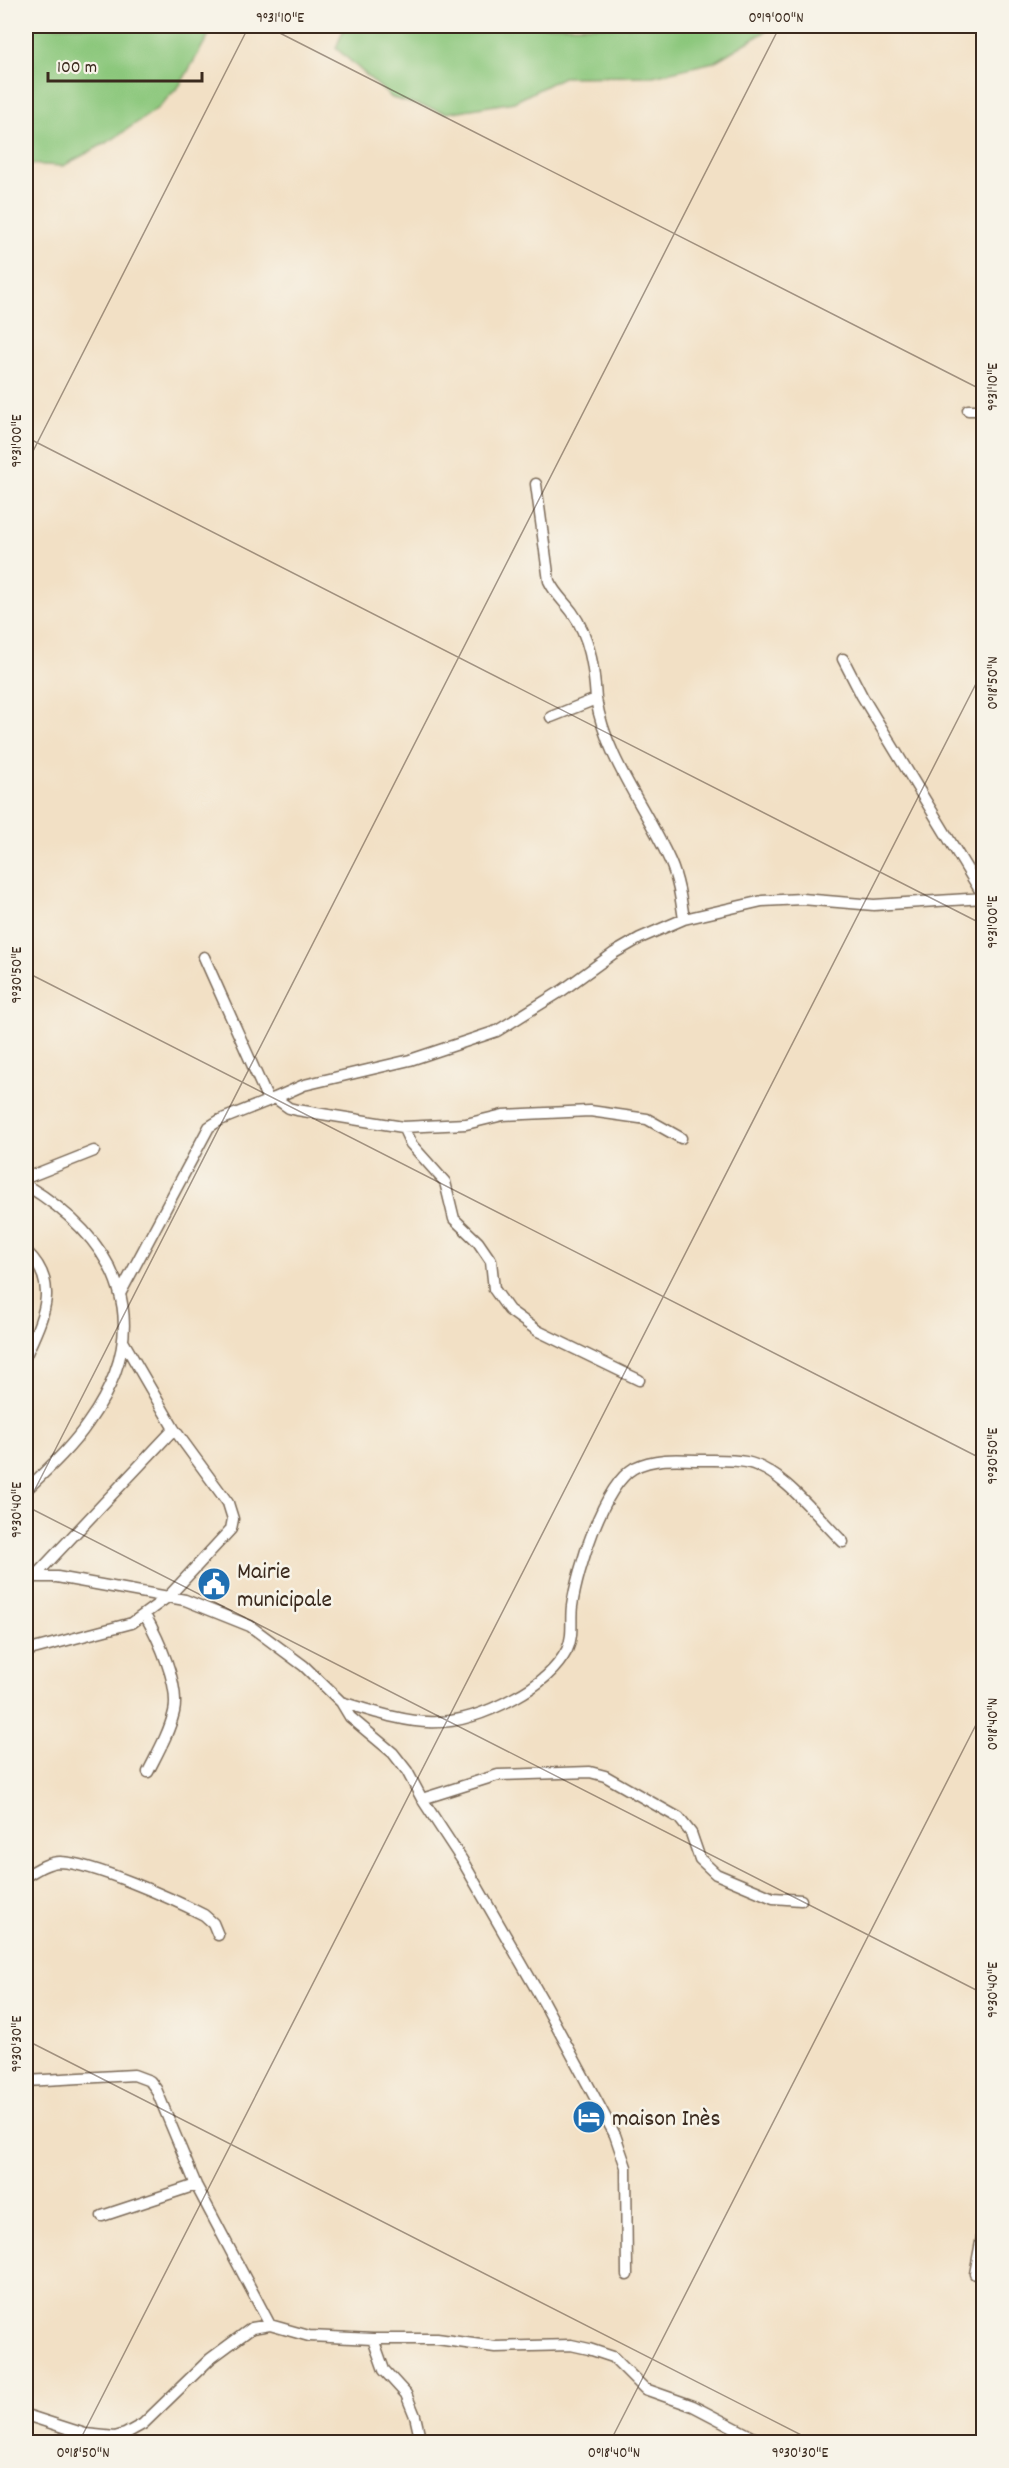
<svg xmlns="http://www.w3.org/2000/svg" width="1009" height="2468" font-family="Dekko,sans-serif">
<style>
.green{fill:#8bc77c;stroke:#63784d;stroke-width:1.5}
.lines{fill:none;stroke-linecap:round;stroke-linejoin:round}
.minor-casing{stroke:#7b6a58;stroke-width:13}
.minor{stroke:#fff;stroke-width:10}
.ticks{fill:none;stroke:#3b2a1e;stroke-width:1.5;stroke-opacity:0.45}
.labels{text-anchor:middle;stroke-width:5;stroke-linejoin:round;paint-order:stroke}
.poi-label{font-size:24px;fill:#3b2a1e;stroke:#f7f3e8;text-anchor:start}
.neatline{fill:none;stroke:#3b2a1e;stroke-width:2}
.ticks-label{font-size:15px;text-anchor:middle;fill:#3b2a1e}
</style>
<rect width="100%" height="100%" fill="#f7f3e8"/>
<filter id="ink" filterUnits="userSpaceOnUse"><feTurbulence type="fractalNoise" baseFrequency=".0167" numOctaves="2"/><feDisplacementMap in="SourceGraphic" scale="12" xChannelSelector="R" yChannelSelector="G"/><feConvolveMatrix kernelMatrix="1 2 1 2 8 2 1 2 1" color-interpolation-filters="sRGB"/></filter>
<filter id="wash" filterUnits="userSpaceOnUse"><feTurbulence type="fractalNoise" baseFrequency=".008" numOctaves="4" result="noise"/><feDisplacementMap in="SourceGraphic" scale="24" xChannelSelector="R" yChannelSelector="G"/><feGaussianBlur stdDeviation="1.35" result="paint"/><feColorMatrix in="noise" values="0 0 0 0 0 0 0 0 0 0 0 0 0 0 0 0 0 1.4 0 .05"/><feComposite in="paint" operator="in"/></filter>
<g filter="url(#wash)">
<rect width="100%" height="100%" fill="#f2e0c5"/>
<path class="green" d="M26,26H214L180,85L158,108L113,139L63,166L26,164Z
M345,26H775L714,62L653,76L563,77L514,102L447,113L392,98L336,48Z"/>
</g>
<g filter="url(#ink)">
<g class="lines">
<g class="minor-casing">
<path id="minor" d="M968,410H984
M536,484L549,581C555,594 564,601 572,612C590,637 594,668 596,699
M843,659L862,696L984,897
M551,717L596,699C606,759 645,806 670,861C678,879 681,899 684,919
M204,957L268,1100
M275,1098L304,1085L410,1060L497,1031L563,990L614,953L640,938L684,919L762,901L802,899L874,905L984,898
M403,1127L411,1144L445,1182L454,1219L478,1242L491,1261L494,1289L509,1310L538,1331L639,1380
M26,1178L94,1151
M26,1185C121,1243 157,1325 88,1423C71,1448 48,1469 26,1490
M26,1251C61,1284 43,1317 26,1355
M120,1294L209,1127L220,1120L275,1098L289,1108L297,1110L403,1127L466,1124L503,1115L590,1111L647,1119L681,1138
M36,1575L174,1429
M26,1577H57L185,1600L250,1626L304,1666L341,1702L350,1717L393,1753L407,1771L422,1799L462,1860L543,2001L615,2135L626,2167L627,2275
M145,1615C158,1638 180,1685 174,1712C169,1733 158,1752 148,1772
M26,1651L132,1623L169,1596L231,1529L233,1519L228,1503L174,1429L123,1341
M341,1702C411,1723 445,1736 514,1698C535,1687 556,1671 567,1650C574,1635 570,1621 572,1606C577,1571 603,1486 634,1468C653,1458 676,1459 696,1460C712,1460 731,1459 746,1462C782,1469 817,1517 843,1542
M422,1799L498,1775L590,1772L605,1776L679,1818L691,1833L700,1859L716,1874L773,1898L801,1900
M26,1876C36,1870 48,1862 60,1862C93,1863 173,1899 204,1915L213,1923L218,1935
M26,2081L134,2075L150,2081L156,2089L196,2185L270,2325
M102,2216L196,2185
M975,2274L984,2226
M373,2339H437L495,2347L571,2345L589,2349L613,2357L645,2389L693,2406L762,2442
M26,2415L85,2434L89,2440
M85,2434L115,2437L125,2434L143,2424L210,2359L252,2328L270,2325L309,2336L373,2339L384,2370L406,2394L415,2416L421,2442"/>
</g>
<use href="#minor" class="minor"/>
</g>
</g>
<path class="ticks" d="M266,26L984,391M26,437L984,925M26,465L249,26M26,972L984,1460M26,1506L984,1994M26,1507L780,26M26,2040L815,2442M79,2442L984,668M610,2442L984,1709"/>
<defs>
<g id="civic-disc" transform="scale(1.725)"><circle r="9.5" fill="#1f6fb2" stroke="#f7f3e8"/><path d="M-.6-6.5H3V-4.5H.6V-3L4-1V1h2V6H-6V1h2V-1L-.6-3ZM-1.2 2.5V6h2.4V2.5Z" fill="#fff"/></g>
<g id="hotel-disc" transform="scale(1.725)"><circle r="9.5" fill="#1f6fb2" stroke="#f7f3e8"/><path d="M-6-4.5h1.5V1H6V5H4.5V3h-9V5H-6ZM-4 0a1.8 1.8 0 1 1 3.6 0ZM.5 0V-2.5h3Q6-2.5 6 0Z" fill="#fff"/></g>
</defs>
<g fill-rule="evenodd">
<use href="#civic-disc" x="214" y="1584"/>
<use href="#hotel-disc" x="589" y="2117"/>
</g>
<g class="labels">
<g class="poi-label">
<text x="237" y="1578">Mairie<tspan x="237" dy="28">municipale</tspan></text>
<text x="612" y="2125">maison Inès</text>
</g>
</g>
<rect width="1009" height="2468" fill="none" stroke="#f7f3e8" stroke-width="66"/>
<path d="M48 72v9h154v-9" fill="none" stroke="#3b2a1e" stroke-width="3"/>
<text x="57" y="72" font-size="18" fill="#3b2a1e" stroke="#f7f3e8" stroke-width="4.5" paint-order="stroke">100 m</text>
<rect x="33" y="33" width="943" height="2402" class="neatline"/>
<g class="ticks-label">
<text x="280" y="22">9°31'10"E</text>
<text x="776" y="22">0°19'00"N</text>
<text transform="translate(992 387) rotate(-90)" y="5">9°31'10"E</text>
<text transform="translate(16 441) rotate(-90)" y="5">9°31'00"E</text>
<text transform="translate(992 683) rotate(-90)" y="5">0°18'50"N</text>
<text transform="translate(992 922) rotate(-90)" y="5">9°31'00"E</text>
<text transform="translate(16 975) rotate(-90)" y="5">9°30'50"E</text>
<text transform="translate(992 1456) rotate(-90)" y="5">9°30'50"E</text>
<text transform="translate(16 1510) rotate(-90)" y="5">9°30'40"E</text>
<text transform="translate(992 1724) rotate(-90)" y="5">0°18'40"N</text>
<text transform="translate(992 1990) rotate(-90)" y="5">9°30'40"E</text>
<text transform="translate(16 2044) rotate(-90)" y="5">9°30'30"E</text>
<text x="83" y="2457">0°18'50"N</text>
<text x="614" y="2457">0°18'40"N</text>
<text x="800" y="2457">9°30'30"E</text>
</g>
</svg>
